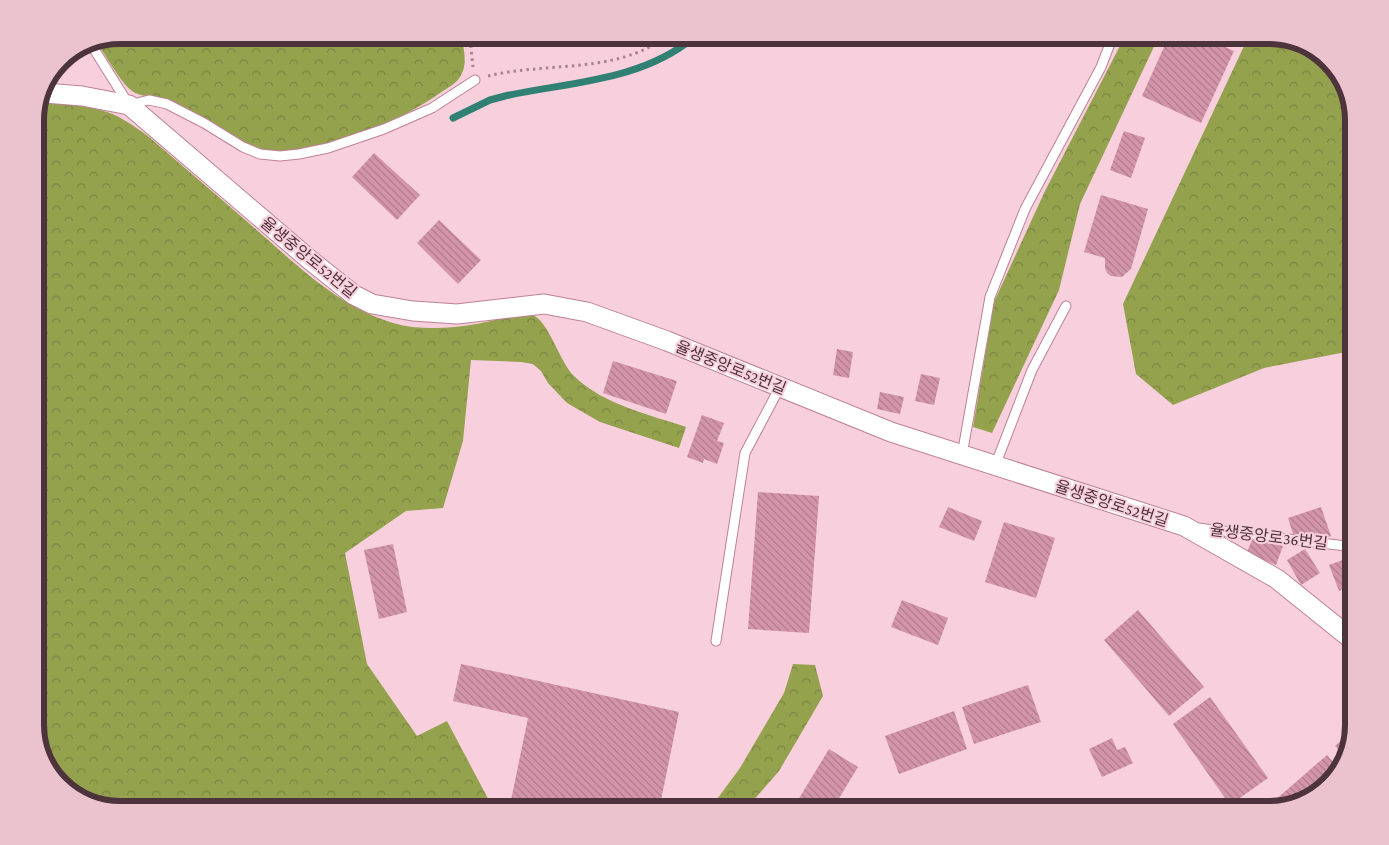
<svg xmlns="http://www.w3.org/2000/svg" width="1389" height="845" font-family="'Crimson Pro','Noto Sans KR',serif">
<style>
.forest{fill:url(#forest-crowns)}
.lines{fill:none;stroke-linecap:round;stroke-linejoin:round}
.stream{stroke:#308174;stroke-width:7}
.building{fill:url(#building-back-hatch)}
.lane-casing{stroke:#be8196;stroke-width:11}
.street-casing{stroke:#be8196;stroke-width:21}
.path{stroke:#a78590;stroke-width:3;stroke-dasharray:2.5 4;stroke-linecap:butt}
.lane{stroke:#fff;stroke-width:9}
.street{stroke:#fff;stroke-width:19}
.labels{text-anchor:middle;stroke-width:4;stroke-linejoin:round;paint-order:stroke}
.street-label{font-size:16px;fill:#4d333c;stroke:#f8cfdc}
.rim{fill:none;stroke:#4d333c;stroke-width:6}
</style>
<defs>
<pattern id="forest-crowns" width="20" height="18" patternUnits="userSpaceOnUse" patternTransform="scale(1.25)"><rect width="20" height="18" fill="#94a24e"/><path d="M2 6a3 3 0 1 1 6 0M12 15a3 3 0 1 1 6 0" fill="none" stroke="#7b8542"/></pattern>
<pattern id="building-back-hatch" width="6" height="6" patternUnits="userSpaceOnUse" patternTransform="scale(1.25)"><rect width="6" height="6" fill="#d495aa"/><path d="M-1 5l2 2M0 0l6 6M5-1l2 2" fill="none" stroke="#ae7a8c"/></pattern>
</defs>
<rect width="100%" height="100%" fill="#f8cfdc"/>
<path class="forest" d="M1222,35H1269L1312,46L1343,77L1354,114V352L1351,351L1264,368L1173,405L1136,374L1123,304L1245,44Z
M1125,36H1159L1080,204L1059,290L992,433L973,427L994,302L1045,191Z
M462,39C464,50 467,63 462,73C459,82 448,88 440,93C400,122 315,158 266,150C250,148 236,137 222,129C206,119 189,109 171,102C160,97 139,97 132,91C120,82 105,54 96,41Z
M40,103C63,104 86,105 107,112C122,117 135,127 148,136C182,166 217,195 251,225C297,265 349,318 412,327C433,329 455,328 476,324C492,322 516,312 532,315C548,319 560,363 574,376C604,405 648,414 686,427L679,448L600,422L567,403L548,383L541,371L533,364L521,362L471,360L463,441L443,508L406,511L345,553L367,664L417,736L447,721L494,810H120L77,799L46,768L35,731V114Z
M793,664L815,665L823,696L779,771L745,810H709L740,768L784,693Z"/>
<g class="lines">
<path class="stream" d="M453,118L490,100L505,96C569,82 641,81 693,38"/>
</g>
<path class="building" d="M1200,35L1234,51L1201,123L1142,96L1169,36Z
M1124,131L1145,138L1131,178L1110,170Z
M374,153L420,195L397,220L352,177Z
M1101,195L1148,209L1131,269L1122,277L1111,276L1107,273L1105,268V258L1084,252Z
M439,220L481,260L458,284L417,243Z
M837,349L853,352L849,378L833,375Z
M613,361L677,381L666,414L603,393Z
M921,374L940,378L934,405L915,401Z
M880,392L904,397L900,414L877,409Z
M702,415L724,423L717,441L724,443L717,464L704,459L703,463L687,457Z
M758,492L819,496L809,633L748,629Z
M948,507L982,521L974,541L939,527Z
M1321,507L1331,536L1321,540L1294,537L1288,518Z
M1004,522L1055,538L1036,598L985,582Z
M1252,540L1283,546L1276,565L1247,552Z
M393,544L407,612L379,619L364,550Z
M1305,549L1320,573L1301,585L1287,560Z
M1354,556V585L1339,591L1329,565Z
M902,600L948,618L938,645L891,627Z
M1138,610L1204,687L1169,716L1104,640Z
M461,664L679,712L659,810H509L528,718L453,701Z
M1028,685L1041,722L974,744L962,707Z
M1210,697L1268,778L1230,805L1173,724Z
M954,711L967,749L899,774L885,736Z
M1352,731L1351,739L1345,758L1335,746Z
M1112,738L1117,750L1125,747L1133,763L1102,777L1089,749Z
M829,749L858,767L832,810H792Z
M1327,755L1340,770L1311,799L1279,807L1274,801Z"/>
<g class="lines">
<g class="lane-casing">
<path id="lane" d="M89,41L129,105L149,100L167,104L204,123L243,147L260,154L280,156L299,154L328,148L384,129L432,108L475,80
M962,455L990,297L1025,209L1101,67L1113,36
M995,466L1032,370L1066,306
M1198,528L1354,547
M716,641L745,453L780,387"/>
</g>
<g class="street-casing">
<path id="street" d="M45,93L82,96L129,105L310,260L354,295L372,304L413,311L457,314L544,304L587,312L667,341L891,432L1184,526L1277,579L1354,641"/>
</g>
<path class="path" d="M470,39L473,67
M488,76C544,62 615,74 664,38"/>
<use href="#lane" class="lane"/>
<use href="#street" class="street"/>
</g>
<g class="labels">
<g class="street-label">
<text transform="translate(309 257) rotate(39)" y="6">율생중앙로52번길</text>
<text transform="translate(731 367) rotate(22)" y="6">율생중앙로52번길</text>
<text transform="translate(1112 503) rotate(18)" y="6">율생중앙로52번길</text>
<text transform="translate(1269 536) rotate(7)" y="6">율생중앙로36번길</text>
</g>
</g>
<path d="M0 0H1389V845H0ZM120 44H1269A76 76 0 0 1 1345 120V725A76 76 0 0 1 1269 801H120A76 76 0 0 1 44 725V120A76 76 0 0 1 120 44Z" fill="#eac3cf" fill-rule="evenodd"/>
<path class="rim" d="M120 44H1269A76 76 0 0 1 1345 120V725A76 76 0 0 1 1269 801H120A76 76 0 0 1 44 725V120A76 76 0 0 1 120 44Z"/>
</svg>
